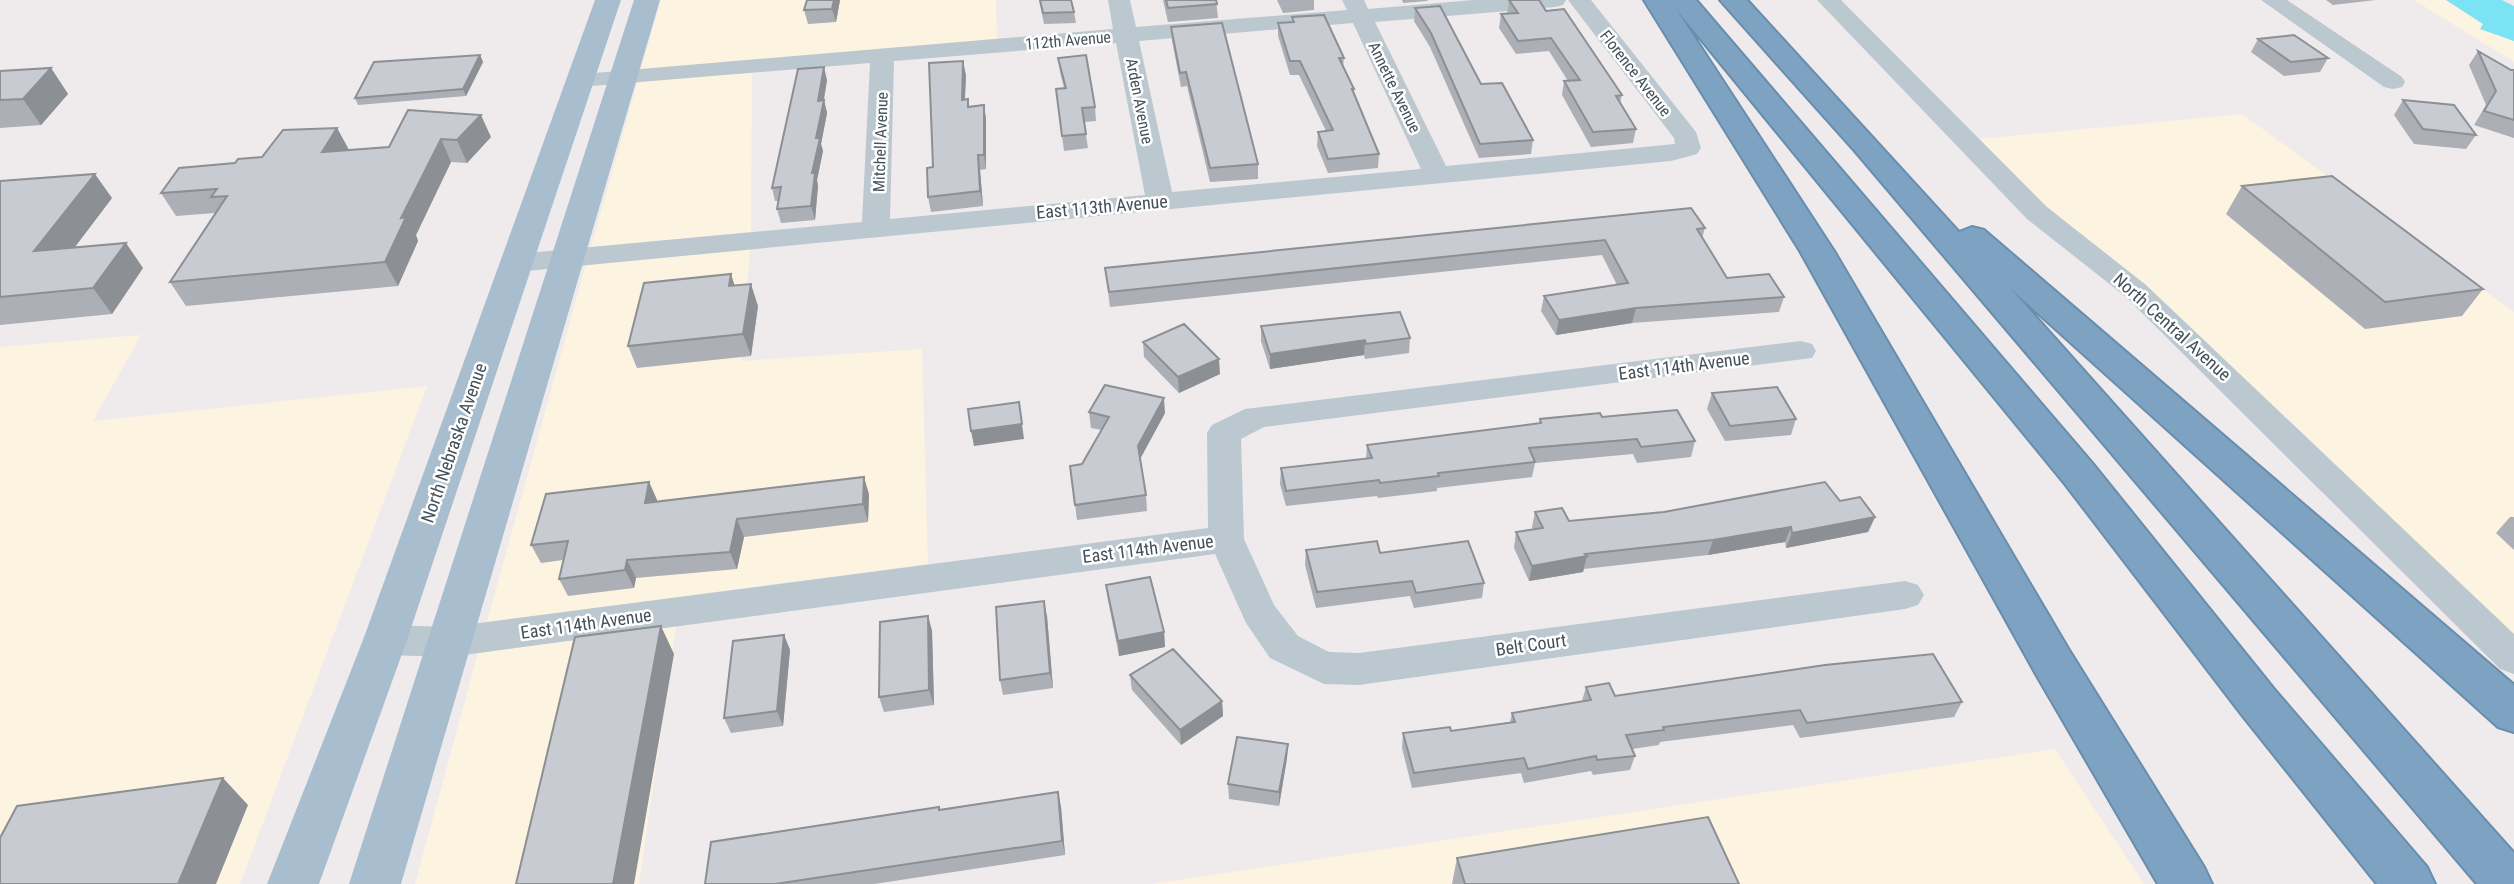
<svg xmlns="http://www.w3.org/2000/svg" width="2514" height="884" font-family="'Roboto Condensed',sans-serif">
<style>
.commercial{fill:#fdf3e1}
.water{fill:#7ce3f4}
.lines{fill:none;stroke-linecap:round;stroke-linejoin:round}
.motorway-casing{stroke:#698dad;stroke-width:4}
.minor{fill:#bbc8d0;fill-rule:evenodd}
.primary{fill:#a8becf;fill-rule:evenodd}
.motorway{fill:#7ea2c1;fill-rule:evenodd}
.wall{fill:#acafb5}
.shaded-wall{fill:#8c8f93}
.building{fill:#c8ccd2;stroke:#8c8f93;stroke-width:2}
.labels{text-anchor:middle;stroke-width:5;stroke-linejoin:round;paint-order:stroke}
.far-street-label{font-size:16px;fill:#43515b;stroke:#fff}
.street-label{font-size:18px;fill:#43515b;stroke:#fff}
</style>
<rect width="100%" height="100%" fill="#efebec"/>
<path class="commercial" d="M661,0H996L997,40L641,69Z
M2414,0H2446L2484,24L2481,29L2514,41V62Z
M752,72L751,232L591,247L638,81Z
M2242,114L2514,312V640L2048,211L1978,139Z
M750,249L741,361L922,349L928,564L487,622L586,264Z
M141,335L93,421L427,386L240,884H0V347Z
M676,626L639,884H415L478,653Z
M2055,749L2144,884H1152Z"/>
<path class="water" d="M2446,0H2502L2514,6V41L2480,29L2483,24Z"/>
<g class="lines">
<g class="motorway-casing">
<path id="motorway" d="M1644,0H1696L2093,464L2274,689L2427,867L2435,884H2377L2242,715L2065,484L1676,9L1834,251L2069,650L2204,867L2212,884H2158L2037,676L1800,251Z
M1720,0H1747L1959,232L1972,227L1984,230L2514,685V732L2498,727L2011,289L2514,853V884H2477L1854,150Z"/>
</g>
<path class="minor" d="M1108,0H1130L1136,27L1347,10L1342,0H1364L1368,9L1473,0H1566L1563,5L1555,7L1375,22L1446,166L1675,144L1674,138L1568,0H1591L1696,132L1701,148L1697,154L1671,161L516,272L506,269L502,263L506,257L516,254L862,222L870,63L580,87L571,85L568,80L571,75L1113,29ZM1353,23L1421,169L1172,192L1139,41ZM1116,43L1145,195L890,219L894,61Z
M1817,0H1841L2047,207L2146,285L2514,634V674L2500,669L2126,297L2027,219Z
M2261,0H2287L2402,77L2405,82L2402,87L2393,89L2384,87Z
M1801,341L1812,344L1816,351L1812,358L1264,427L1241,439L1244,539L1274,605L1298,636L1329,652L1359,653L1905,581L1918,585L1924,595L1918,605L1905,609L1359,685L1324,684L1270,658L1246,623L1215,554L449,657L385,655L372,651L366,640L372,629L385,625L449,627L1208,528L1207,433L1212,425L1245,409Z"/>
<path class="primary" d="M595,0H621L407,640L319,884H267L363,640Z
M634,0H660L401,884H349Z"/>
<use href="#motorway" class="motorway"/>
</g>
<path class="wall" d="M807,0H840L836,22L808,24L804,10Z
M1039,0H1071L1074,12L1076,23L1044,24Z
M1163,0H1216L1218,18L1168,22Z
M1277,0H1314V10L1283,13Z
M1402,0H1428L1427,1L1403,3Z
M1509,0L1546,11L1622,95L1620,103L1636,129L1633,143L1591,147L1562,95L1564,81H1568L1549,51L1516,54L1499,28L1501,14H1507Z
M2326,0H2376L2333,5Z
M1415,8L1481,84L1533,140L1531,154L1479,158L1430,47L1414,21Z
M1292,17L1344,58L1343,67L1354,89V95L1379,154L1378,168L1328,173L1317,146L1318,132L1326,131L1299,75H1290L1278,36V23L1292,22Z
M1171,27L1258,164V179L1210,182L1187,86L1181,87L1172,41Z
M2258,39L2328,58L2320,72L2284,76L2251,52Z
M2478,51L2511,70H2514V138L2474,125L2486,105L2469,65Z
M480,55L483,62L466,96L358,105L355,98Z
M1058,58L1095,107L1096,121L1084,122L1088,148L1064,151L1056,89L1064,88L1060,72Z
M51,68L68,94L41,125L0,128V71Z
M966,75L965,100L969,107L984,105L986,119V169L980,170L983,206L931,212L928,197L933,167Z
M827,80L824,100L827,113L821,144L823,151L817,180L818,186L815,220L781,223L777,209L778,201H775L772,188Z
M2403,100L2476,135L2466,149L2414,144L2394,115Z
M408,110L491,137L467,163L451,162L416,235L418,241L398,286L186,306L170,282L215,213L176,216L161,193L235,163L262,157L337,128L349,150L389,147Z
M0,181L112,198L74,248L143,268L112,314L0,325Z
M2242,186L2483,289L2462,316L2365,329L2226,214Z
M1705,228L1702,238L1727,278L1784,297L1779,312L1632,323L1556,335L1541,311L1544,296L1617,285L1602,255L1110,307L1105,268Z
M735,285L758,306L751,356L637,368L628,346Z
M1261,326L1410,338L1409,353L1365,359L1364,355L1270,369L1261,341Z
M1143,342L1220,374L1179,393L1144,357Z
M1712,393L1796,419L1791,435L1725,441L1707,409Z
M1089,412L1165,413L1140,459L1146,495L1147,511L1077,520L1070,466L1082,464L1102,430L1091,428Z
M1602,417L1695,441L1691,457L1637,463L1633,454L1535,463L1532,477L1437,488V491L1378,498L1377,496L1286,506L1280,484L1281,468L1366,459L1367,445L1539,424L1540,419Z
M649,482L657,500V502L869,494L868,522L744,537L737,569L636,578L634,588L568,596L559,579L563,560L541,563L531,545Z
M1840,501L1875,517L1868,532L1786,548L1785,542L1708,555L1584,569L1583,572L1529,581L1514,548L1516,532L1534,530L1532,527L1535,512L1569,521Z
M2510,517H2514V550L2496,533Z
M1306,550L1380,553L1484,583L1482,598L1414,608L1410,596L1316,608L1305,565Z
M1106,585L1164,632L1165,647L1119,656L1108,600Z
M928,616L932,631L934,705L884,712L879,697Z
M1047,616L1053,688L1003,695L1000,680Z
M784,635L790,650L783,726L731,733L724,718Z
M1130,675L1222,701L1223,716L1181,745L1132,690Z
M1586,687L1615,696L1962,702L1954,717L1800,738L1793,725L1660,742L1659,745L1632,749L1635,756L1630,770L1593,775L1591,771L1524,783L1521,773L1412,788L1402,748L1403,733L1451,731L1510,722L1512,713L1582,701Z
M1288,744L1287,758L1279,806L1229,799L1228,784Z
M1058,792L1061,807L1065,855L874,884H705L940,810Z
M1457,858L1739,884H1452Z"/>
<path class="shaded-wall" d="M834,0H840L836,22L832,9Z
M480,55L483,62L466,96L463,89Z
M963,61L966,75L964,114L962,100Z
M824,67L827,80L822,109L824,100L827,113L821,144L823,151L817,180L818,186L815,220L811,206L812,173L816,138L818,101Z
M51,68L68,94L41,125L23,99Z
M984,105L986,119V169L984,155Z
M481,115L491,137L467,163L457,140Z
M337,128L349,150L322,152Z
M441,139L451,162L416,235L418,241L398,286L385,262L401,218Z
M978,155L980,170L983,206L980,191Z
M95,174L112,198L53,276L34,251Z
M126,243L143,268L112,314L93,288Z
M731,274L738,296L729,286Z
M751,284L758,306L751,356L743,334Z
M1636,308L1632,323L1556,335L1559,320Z
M1365,340L1364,355L1270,369V354Z
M1219,359L1220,374L1179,393L1178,377Z
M1164,398L1165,413L1139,461L1138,446Z
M1019,402L1024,439L974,446L971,431Z
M864,477L869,494L868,522L863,504Z
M649,482L657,500L653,521L645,503Z
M1875,517L1868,532L1786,548L1792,533Z
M737,519L744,537L737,569L730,552Z
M1791,527L1785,542L1708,555L1713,540Z
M1587,556L1583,572L1529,581L1532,566Z
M627,560L636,578L634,588L625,570Z
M1044,601L1047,616L1053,688L1050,673Z
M928,616L932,631L934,705L929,690Z
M661,626L674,654L634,884H613Z
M1164,632L1165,647L1119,656L1118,641Z
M784,635L790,650L783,726L777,711Z
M1222,701L1223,716L1181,745L1180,730Z
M1288,744L1287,758L1279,806V792Z
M223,778L248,805L216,884H178Z
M1058,792L1061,807L1065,855L1062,841Z"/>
<path class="building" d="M807,0H834L832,9L804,10Z
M1040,0H1071L1074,12L1043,13Z
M1166,0H1216L1217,4L1168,8Z
M1509,0H1539L1546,11L1564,9L1622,95L1616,96L1636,129L1593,132L1564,81L1580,80L1551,38L1518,41L1501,14L1518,13Z
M1440,6L1481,84L1502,83L1533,140L1480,144L1431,33L1415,8Z
M1324,15L1344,58H1339L1354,89H1352L1379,154L1328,159L1318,132L1333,130L1300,61H1290L1278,23L1294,22L1292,17Z
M1222,23L1258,164L1210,168L1186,72L1180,73L1171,27Z
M2294,35L2328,58L2291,62L2258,39Z
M2478,51L2511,70H2514V120L2484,111L2496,91Z
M480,55L463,89L355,98L374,62Z
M1086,55L1095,107L1082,108L1086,134L1062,136L1056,89L1066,88L1058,58Z
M963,61L962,100L968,99V107L984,105V155H978L980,191L928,197L927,168L933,167L929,63Z
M824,67L818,101L824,100L816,138H820L812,173H815L811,206L777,209L781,187L772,188L798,69Z
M51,68L23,99L0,100V71Z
M2403,100L2454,105L2476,135L2423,129Z
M408,110L481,115L457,140L441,139L401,218L406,217L385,262L170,282L227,196L211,197L217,189L161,193L179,168L235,163L238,159L262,157L283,130L337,128L322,152L389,147Z
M95,174L34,251L126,243L93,288L0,297V181Z
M2332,176L2483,289L2385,302L2242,186Z
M1691,208L1705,228L1697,229L1727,278L1769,274L1784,297L1636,308L1559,320L1544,296L1628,283L1605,240L1109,292L1105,268Z
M731,274L729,286L751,284L743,334L628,346L644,283Z
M1400,312L1410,338L1366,344L1365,340L1270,354L1261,326Z
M1184,324L1219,359L1178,377L1143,342Z
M1105,385L1164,398L1138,446L1146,495L1075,505L1070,466L1082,464L1109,417L1089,412Z
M1777,387L1796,419L1730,426L1712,393Z
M1019,402L1022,424L971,431L968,409Z
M1677,410L1695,441L1641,447L1637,439L1529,448L1535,462L1438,473L1439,476L1380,483L1379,480L1286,491L1281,468L1372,458L1367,445L1541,423L1540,419L1600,413L1602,417Z
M864,477L863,504L737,519L730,552L627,560L625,570L559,579L568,541L531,545L546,494L649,482L645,503Z
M1825,482L1840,501L1860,497L1875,517L1792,533L1791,527L1713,540L1585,554L1587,556L1532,566L1516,532L1543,528L1535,512L1562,508L1569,521L1664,512Z
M1377,541L1380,553L1468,541L1484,583L1416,593L1412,581L1317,592L1306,550Z
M1150,577L1164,632L1118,641L1106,585Z
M1044,601L1050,673L1000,680L996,607Z
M928,616L929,690L879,697L880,622Z
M661,626L613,884H516L575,637Z
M784,635L777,711L724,718L733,641Z
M1173,649L1222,701L1180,730L1130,675Z
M1933,654L1962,702L1807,723L1800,710L1663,727L1664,730L1626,735L1635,756L1597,760L1596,756L1528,769L1524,758L1414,773L1403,733L1450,727L1451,731L1515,722L1512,713L1591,700L1586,687L1609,683L1615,696L1825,665Z
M1237,737L1288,744L1279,792L1228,784Z
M223,778L178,884H0V838L17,806Z
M1058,792L1062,841L775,884H705L711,842L939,807V810Z
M1708,817L1739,884H1465L1457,858Z"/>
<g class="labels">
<g class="far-street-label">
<text transform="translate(1068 40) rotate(-5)" y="6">112th Avenue</text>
<text transform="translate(1636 73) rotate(52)" y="6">Florence Avenue</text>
<text transform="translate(1395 87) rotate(64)" y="6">Annette Avenue</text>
<text transform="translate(1140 101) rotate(79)" y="6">Arden Avenue</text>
<text transform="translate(880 142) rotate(-88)" y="6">Mitchell Avenue</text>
</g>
<g class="street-label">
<text transform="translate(1102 207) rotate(-5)" y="6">East 113th Avenue</text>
<text transform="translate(2172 327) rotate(42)" y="6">North Central Avenue</text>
<text transform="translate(1684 366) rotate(-7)" y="6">East 114th Avenue</text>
<text transform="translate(454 443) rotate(-71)" y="6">North Nebraska Avenue</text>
<text transform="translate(1148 549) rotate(-7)" y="6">East 114th Avenue</text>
<text transform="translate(586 624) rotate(-8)" y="6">East 114th Avenue</text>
<text transform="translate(1531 645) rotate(-8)" y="6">Belt Court</text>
</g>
</g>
</svg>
